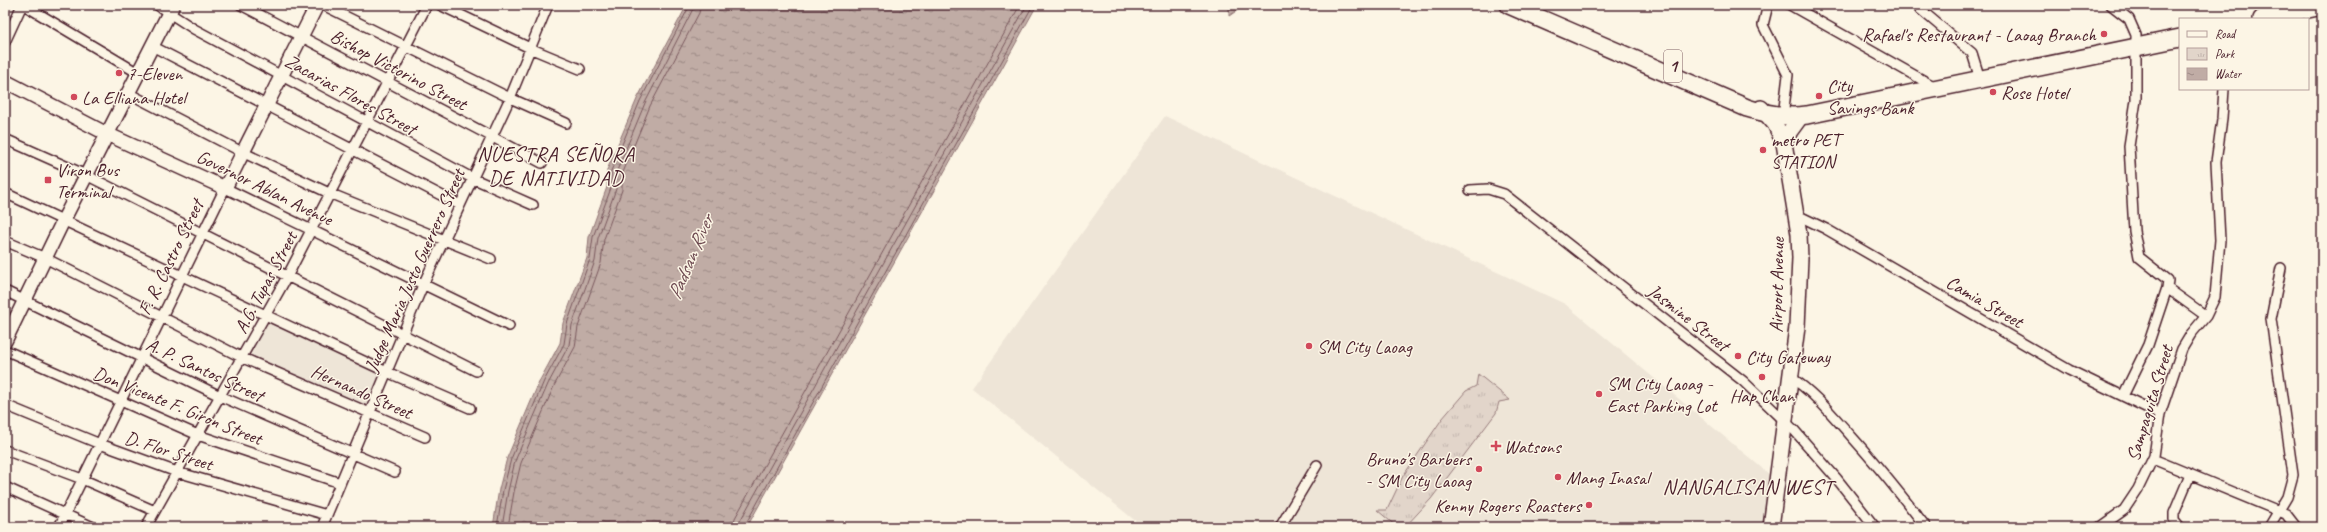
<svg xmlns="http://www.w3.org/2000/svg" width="2327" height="532" font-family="Caveat,sans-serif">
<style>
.built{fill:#eee5d7}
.park{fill:url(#park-tufts);stroke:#967a7a}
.water{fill:url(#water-ripples);stroke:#917474}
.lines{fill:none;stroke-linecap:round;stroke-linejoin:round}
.shore{stroke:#79575c;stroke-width:1}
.street-casing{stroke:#4a1f2b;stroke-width:12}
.secondary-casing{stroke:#4a1f2b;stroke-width:16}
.primary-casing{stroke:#4a1f2b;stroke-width:18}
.highway-casing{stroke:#4a1f2b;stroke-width:20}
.street{stroke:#fcf5e5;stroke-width:9}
.secondary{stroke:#fcf5e5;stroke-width:13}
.primary{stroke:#fcf5e5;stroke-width:15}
.highway{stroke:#fcf5e5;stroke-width:17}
.poi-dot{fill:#d1495b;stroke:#fcf5e5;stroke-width:1.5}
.labels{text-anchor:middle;stroke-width:3;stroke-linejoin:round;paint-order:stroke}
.shield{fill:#fcf5e5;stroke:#7f5f63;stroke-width:1}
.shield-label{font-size:18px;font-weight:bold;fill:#4a1f2b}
.poi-label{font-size:19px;fill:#4a1f2b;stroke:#fcf5e5;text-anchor:start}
.street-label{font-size:19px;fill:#4a1f2b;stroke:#fcf5e5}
.water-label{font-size:20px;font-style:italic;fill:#6d4950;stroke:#fcf5e5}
.quarter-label{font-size:21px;letter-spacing:1px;fill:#4a1f2b;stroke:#fcf5e5}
</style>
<defs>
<pattern id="park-tufts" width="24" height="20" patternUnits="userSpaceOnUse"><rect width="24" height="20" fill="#e2d5ca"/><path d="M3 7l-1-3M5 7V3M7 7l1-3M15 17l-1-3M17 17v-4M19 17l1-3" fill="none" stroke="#c3b6ae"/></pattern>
<pattern id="water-ripples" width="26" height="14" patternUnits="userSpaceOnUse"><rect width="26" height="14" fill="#c0aca5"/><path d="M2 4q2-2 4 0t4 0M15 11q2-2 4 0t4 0" fill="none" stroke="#9e8b87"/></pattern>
</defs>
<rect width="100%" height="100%" fill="#fcf5e5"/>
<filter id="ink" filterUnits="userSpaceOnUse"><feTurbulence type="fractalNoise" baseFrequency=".025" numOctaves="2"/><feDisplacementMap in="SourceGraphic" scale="8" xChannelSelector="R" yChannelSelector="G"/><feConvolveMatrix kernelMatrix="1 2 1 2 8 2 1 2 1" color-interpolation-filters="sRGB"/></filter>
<g filter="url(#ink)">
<path class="built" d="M1165,116L1565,304L1769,474L1763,527H1143L972,388Z
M269,319L382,374L368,408L249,359Z"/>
<path class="park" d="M1478,374L1510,400L1499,402L1496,413L1431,499L1405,527H1397L1377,510H1387L1403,476L1442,419L1466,391L1476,386Z"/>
<path class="water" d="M687,5H1037L747,527H493L499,489L507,458L540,380L560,343L563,323L587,258L589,237L607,187V170L637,99Z
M1227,5H1245L1229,16V6Z"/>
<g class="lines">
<path class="shore" d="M497,527L503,490L511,459L544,381L564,344L567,324L590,259L593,237L611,188V171L640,101L690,5
M502,527L508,491L515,461L548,384L569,345L572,325L595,261L598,238L616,189V173L645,103L695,5
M508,527L514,492L521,463L554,386L575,347L578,327L601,263L604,239L622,190V175L650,106L699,13L701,5
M733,527L735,518L1020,5
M739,527L740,521L1027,5
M744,527L1033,5"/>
<g class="street-casing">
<path id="street" d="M24,5L138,73
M157,5L194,29L472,178L533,205
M241,5L542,163
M323,5L510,98L566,123
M440,5L532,49L580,69
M1768,5L1763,25L1788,75L1784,108
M1790,5L1935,87
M2111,5L2129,19L2136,35V100L2129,146L2134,231L2139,257L2168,280L2167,288L2206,316
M1920,9L1972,53L1980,79
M5,42L22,5
M152,46L460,205
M128,93L242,152L329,193L491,259
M5,139L86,175L476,371
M1470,190L1488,189L1504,194L1743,381L1794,430L1837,479L1875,527
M5,193L387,372L470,408
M1795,214L1826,229L2069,370L2160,414
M5,241L45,258L243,358L425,437
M5,291L220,396L395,472
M5,350L198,435L340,483
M1790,377C1814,392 1833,416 1852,437C1878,466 1902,496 1926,527
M2123,396L2148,345L2167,288
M5,405L100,444L177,472L327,515
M5,450L82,479L155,511
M2153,459L2286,514L2296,527
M5,487L93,527
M59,527L225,188L509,326
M146,527L288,275L427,5
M322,527L423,285L510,98L548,5
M1280,527L1317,465
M2100,527L2124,510L2138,489L2154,456L2160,414L2182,349L2191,334L2206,316L2215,297L2220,240L2216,162L2222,119L2224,89
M2180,527L2174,520V513L2190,475
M2269,527L2287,497L2293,475L2271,319L2281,268"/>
</g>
<g class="secondary-casing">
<path id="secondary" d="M5,81L107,134L225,188L317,5
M5,341L63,221L173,5"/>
</g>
<g class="primary-casing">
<path id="primary" d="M1761,108L1775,124L1784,143L1799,234L1800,258L1797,327L1771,527
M1784,143L1790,131L1801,116"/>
</g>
<g class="highway-casing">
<path id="highway" d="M1509,5L1747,108C1766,114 1786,118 1807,115L2180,38
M2262,19L2322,6"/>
</g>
<use href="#street" class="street"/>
<use href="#secondary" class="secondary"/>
<use href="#primary" class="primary"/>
<use href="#highway" class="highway"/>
</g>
</g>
<g class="poi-dot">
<circle cx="2104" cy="34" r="4"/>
<circle cx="119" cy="73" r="4"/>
<circle cx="1993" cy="92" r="4"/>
<circle cx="1819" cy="96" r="4"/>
<circle cx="74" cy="97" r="4"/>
<circle cx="1763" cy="150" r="4"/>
<rect x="44" y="176" width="8" height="8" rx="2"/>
<circle cx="1309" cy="346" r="4"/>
<circle cx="1738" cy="356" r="4"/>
<circle cx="1762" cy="377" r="4"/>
<circle cx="1599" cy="394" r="4"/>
<path d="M1494 440h4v4h4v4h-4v4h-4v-4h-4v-4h4z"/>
<circle cx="1479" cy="469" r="4"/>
<circle cx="1558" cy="477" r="4"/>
<circle cx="1589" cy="505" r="4"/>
</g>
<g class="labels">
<rect class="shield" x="1664" y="50" width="18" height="32" rx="3"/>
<g class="shield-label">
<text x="1673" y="72">1</text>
</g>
<g class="poi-label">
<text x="2096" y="41" text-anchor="end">Rafael's Restaurant - Laoag Branch</text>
<text x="127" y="80">7-Eleven</text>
<text x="1827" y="92">City<tspan x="1827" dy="22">Savings Bank</tspan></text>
<text x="2001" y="99">Rose Hotel</text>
<text x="82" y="104">La Elliana Hotel</text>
<text x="1771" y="146">metro PET<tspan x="1771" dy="22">STATION</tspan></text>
<text x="56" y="176">Viron Bus<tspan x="56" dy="22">Terminal</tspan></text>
<text x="1317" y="353">SM City Laoag</text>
<text x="1746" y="363">City Gateway</text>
<text x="1607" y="390">SM City Laoag -<tspan x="1607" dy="22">East Parking Lot</tspan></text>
<text x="1762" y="402" text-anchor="middle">Hap Chan</text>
<text x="1504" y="453">Watsons</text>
<text x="1471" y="465" text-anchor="end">Bruno's Barbers<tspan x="1471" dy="22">- SM City Laoag</tspan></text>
<text x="1566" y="484">Mang Inasal</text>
<text x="1581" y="512" text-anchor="end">Kenny Rogers Roasters</text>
</g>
<g class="street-label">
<text transform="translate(399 69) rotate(28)" y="7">Bishop Victorino Street</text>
<text transform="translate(351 94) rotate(29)" y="7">Zacarias Flores Street</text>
<text transform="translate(265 187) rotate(26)" y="7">Governor Ablan Avenue</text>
<text transform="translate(170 257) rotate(-64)" y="7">F. R. Castro Street</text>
<text transform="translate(414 270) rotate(-66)" y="7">Judge Maria Justo Guerrero Street</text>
<text transform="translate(265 282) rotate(-62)" y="7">A.G. Tupas Street</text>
<text transform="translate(1776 285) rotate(-89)" y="7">Airport Avenue</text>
<text transform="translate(1985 301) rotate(30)" y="7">Camia Street</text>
<text transform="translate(1689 317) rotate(38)" y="7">Jasmine Street</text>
<text transform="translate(205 369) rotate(25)" y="7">A. P. Santos Street</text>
<text transform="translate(362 391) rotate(24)" y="7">Hernando Street</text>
<text transform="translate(2149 403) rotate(-73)" y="7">Sampaguita Street</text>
<text transform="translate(178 405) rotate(22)" y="7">Don Vicente F. Giron Street</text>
<text transform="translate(169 450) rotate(18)" y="7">D. Flor Street</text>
</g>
<g class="water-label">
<text transform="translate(690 257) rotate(-67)" y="7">Padsan River</text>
</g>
<g class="quarter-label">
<text x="556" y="161">NUESTRA SEÑORA<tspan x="556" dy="24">DE NATIVIDAD</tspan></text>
<text x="1748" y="494">NANGALISAN WEST</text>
</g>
</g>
<rect width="2327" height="532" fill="none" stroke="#fcf5e5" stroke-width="20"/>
<rect x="10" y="10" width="2307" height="512" fill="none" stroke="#4a1f2b" stroke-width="1.5" filter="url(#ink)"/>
<rect x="2179" y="18" width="130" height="72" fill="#fcf5e5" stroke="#b59f9b"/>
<rect x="2187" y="31" width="20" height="6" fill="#fcf5e5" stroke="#b59f9b"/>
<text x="2215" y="38" font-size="12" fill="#4a1f2b">Road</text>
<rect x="2187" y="48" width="20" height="12" fill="url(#park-tufts)" stroke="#b59f9b"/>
<text x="2215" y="58" font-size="12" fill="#4a1f2b">Park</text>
<rect x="2187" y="68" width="20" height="12" fill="url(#water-ripples)" stroke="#b59f9b"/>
<text x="2215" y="78" font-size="12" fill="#4a1f2b">Water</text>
</svg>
